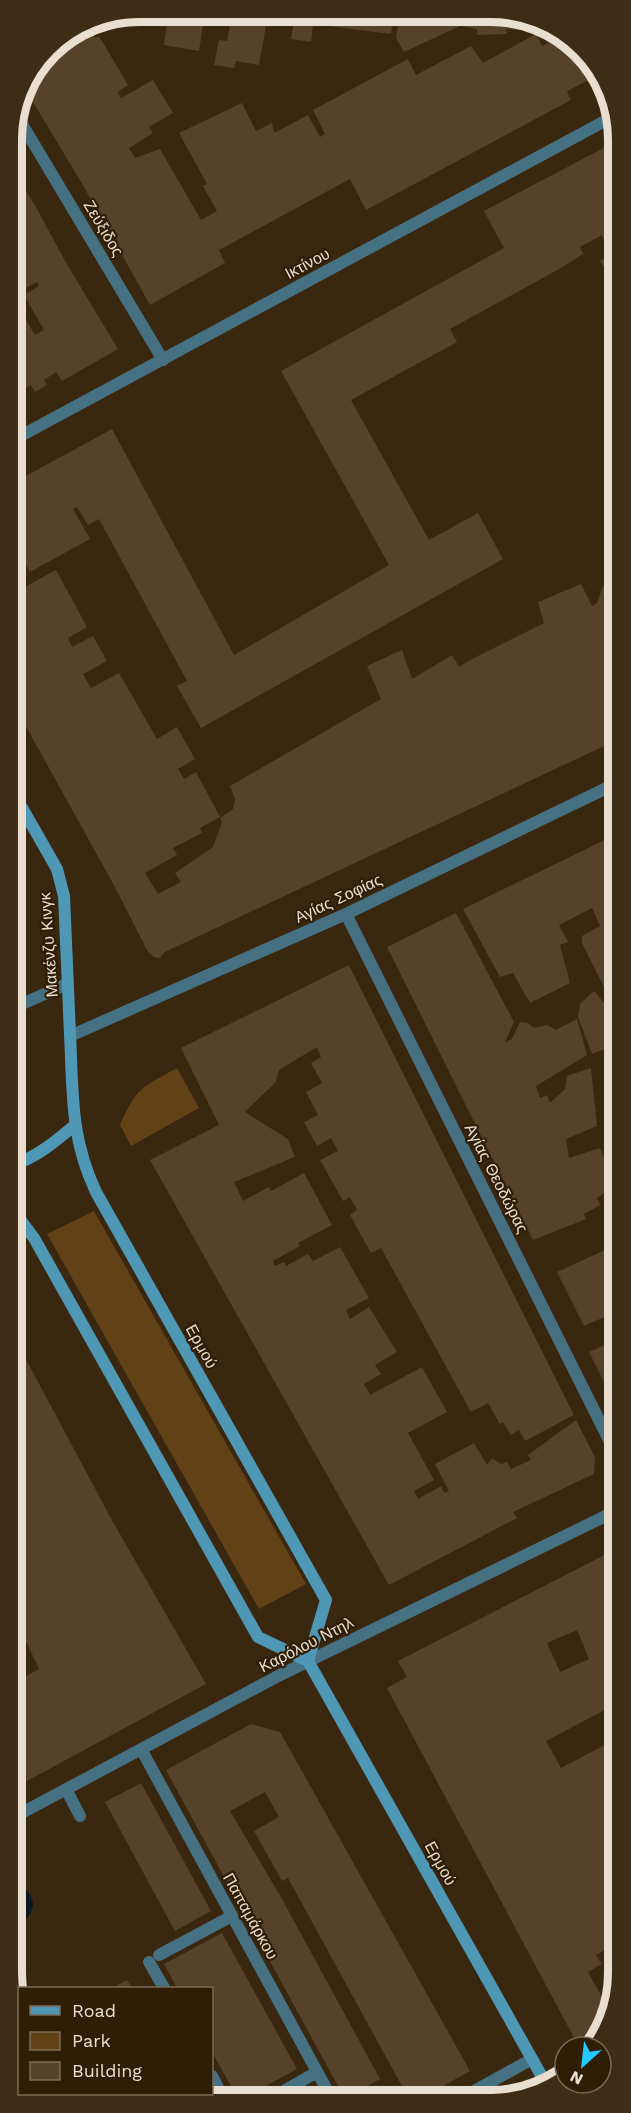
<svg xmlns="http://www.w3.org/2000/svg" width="631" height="2113" font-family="'Work Sans',sans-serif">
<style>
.green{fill:#624116}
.water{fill:#08181e}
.building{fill:#56422b;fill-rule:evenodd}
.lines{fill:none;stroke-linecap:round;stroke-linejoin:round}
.street-tunnel{stroke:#54422d;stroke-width:12;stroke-dasharray:12 6;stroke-linecap:butt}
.street{stroke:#457183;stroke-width:12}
.secondary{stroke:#4e98b5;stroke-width:12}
.labels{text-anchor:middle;stroke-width:4.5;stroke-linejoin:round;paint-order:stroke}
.street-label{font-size:16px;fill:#eaded1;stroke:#2f1d06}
.rim{fill:none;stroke:#eaded1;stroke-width:8}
</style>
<rect width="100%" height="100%" fill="#392710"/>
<path class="green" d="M177,1068L199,1108L131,1146L120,1125C136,1088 142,1087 177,1068Z
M94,1211L306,1584L259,1609L47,1234Z"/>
<path class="water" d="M14,1884C26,1886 31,1893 33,1904C31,1916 26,1923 14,1925Z"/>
<path class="building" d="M159,12H205L199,51L164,45L168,17L158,15Z
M232,13H278L394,14L391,34L313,24L311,42L291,39L294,21L277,18L276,21L267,20L259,65L236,61L234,68L214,65L219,40L227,41Z
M400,14L517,15L524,19L522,30L506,29L507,34L477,35V29L460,26L404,52L396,38Z
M87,24L95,38L99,36L128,85L118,92L121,98L153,80L173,113L149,127L153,133L129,148L135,158L160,149L201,220L217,211L203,186L207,184L179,133L242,103L256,131L272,123L274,133L308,115L320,137L325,134L313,110L408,59L416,75L471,46L483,63L536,34L542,46L560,38L582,50L597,79L589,83L587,81L567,91L571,100L366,210L350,179L219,250L225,263L150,305L84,187L24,87L50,49Z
M617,141V234L604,240L602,235L580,247L583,254L561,268L450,329L457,342L351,400L429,540L478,513L503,559L201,728L177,686L187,681L99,519L88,525L77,507L73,509L90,539L30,572L13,542V483L112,429L234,655L389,565L281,371L504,248L484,211Z
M12,170L33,202L68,266L118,349L62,381L56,372L44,380L47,385L35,392L31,385L13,396L12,296L35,335L44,330L24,295L39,286L37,282L26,288L12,263Z
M617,255V292L600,260Z
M13,570L23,588L56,570L87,627L68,638L72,647L93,636L107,661L83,674L91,688L119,673L157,739L177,727L195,759L178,769L184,779L196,772L220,817L200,828L202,833L173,848L177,855L145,873L158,894L181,882L175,873L213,847L222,822L220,818L233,809L235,799L230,786L381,699L367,666L402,650L412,679L452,655L459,667L472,659L544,623L538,602L581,584L592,606L597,603L603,586L617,581V740L165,952L160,958L154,957L148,952L116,889L13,703Z
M617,834L618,1044L592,1054L578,1017L580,1004L594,991L604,1003L611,1001L582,943V936L600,926L592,908L559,925L568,942L560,945L570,983L530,1003L513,973L500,977L463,909Z
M456,913L514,1022L505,1042L512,1039L520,1022L528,1023L534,1028L547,1025L556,1030L577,1019L587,1055L536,1086L540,1098L547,1095L550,1103L565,1089L567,1076L591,1068L597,1126L566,1139L569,1158L600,1148L616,1185L597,1198L600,1205L584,1214L586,1219L533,1240L387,947Z
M349,965L574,1415L525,1441L519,1430L511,1435L503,1422L500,1424L488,1403L471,1412L381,1248L371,1253L350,1215L357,1210L350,1197L343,1201L320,1160L338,1151L331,1138L317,1146L304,1122L318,1115L306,1092L322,1083L311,1063L321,1057L317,1047L279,1070L276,1082L245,1112L288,1139L295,1157L234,1182L243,1201L269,1187L271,1191L304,1173L332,1225L298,1243L300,1246L273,1261L275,1266L284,1262L286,1266L308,1254L313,1261L340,1247L369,1298L346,1310L350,1319L369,1307L397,1352L375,1365L381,1374L364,1384L370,1395L422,1367L447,1412L408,1433L434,1480L414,1491L418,1499L441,1486L444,1493L449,1491L435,1464L474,1443L487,1465L492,1458L501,1464L507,1462L511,1469L531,1460L528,1455L576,1420L595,1457L594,1474L513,1512L517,1518L389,1585L150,1160L219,1125L181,1048Z
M618,1244V1311L584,1326L557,1272Z
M14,1337L113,1522L206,1684L14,1788V1683L39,1669L14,1615Z
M618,1339V1400L614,1402L589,1352Z
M618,1548V1703L546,1741L561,1768L618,1738L619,1819L616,1821L619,1827V1942L596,1955L602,1964L588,1972L608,2008L592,2047H579L387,1688L407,1677L398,1661ZM577,1630L589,1659L560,1672L547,1643Z
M251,1724L280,1732L470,2071L420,2099H409L288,1878L282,1881L254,1831L279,1817L265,1792L230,1811L282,1899L380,2079L362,2089L367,2099H345L166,1770Z
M141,1783L211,1911L175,1931L105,1802Z
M222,1933L297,2069L242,2099H238L212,2052V1988H177L164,1964Z
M127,1980L132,1988H112Z
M317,2085L324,2099H291Z
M105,2094H140L143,2098H114Z
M143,2094H203L206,2099L146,2098Z"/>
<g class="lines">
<path class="street-tunnel" d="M128,2094L131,2098"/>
<path class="street" d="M16,114L163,360
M13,440L616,115
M346,914L618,1458
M13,1008L67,984
M70,1036L346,914L617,783
M141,1749L332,2099
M66,1789L80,1816
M14,1817L280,1675L618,1510
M159,1955L232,1916
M149,1962L164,1988
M212,2076L224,2099
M270,2099L317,2072
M460,2099L532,2059"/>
<path class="secondary" d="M13,792L57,869L64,896C66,942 68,988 70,1034C73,1093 70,1137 96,1192L326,1600L308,1661
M13,1165C37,1157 56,1141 75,1125
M13,1210L34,1238L258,1637L308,1661L545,2082"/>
</g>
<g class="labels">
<g class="street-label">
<text transform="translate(104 228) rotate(59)" y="6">Ζεύξιδος</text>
<text transform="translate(307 263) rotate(-28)" y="6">Ικτίνου</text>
<text transform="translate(338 898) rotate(-25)" y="6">Αγίας Σοφίας</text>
<text transform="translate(48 945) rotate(-94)" y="6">Μακένζυ Κινγκ</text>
<text transform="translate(497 1178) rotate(63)" y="6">Αγίας Θεοδώρας</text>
<text transform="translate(202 1346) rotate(61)" y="6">Ερμού</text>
<text transform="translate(306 1644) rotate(-27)" y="6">Καρόλου Ντηλ</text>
<text transform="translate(441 1863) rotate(61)" y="6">Ερμού</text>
<text transform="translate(251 1916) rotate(61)" y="6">Παπαμάρκου</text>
</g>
</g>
<path d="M0 0H631V2113H0ZM139 22H491A117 117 0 0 1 608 139V1973A117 117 0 0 1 491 2090H139A117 117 0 0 1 22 1973V139A117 117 0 0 1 139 22Z" fill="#3e2c16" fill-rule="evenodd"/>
<path class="rim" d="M139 22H491A117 117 0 0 1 608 139V1973A117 117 0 0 1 491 2090H139A117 117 0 0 1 22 1973V139A117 117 0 0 1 139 22Z"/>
<rect x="18" y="1987" width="195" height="108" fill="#2f1d06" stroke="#7a6a57" stroke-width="1.5"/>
<rect x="30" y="2006" width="30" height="9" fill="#4e98b5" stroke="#7a6a57" stroke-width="1.5"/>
<text x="72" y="2017" font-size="18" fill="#eaded1">Road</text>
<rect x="30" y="2032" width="30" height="18" fill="#624116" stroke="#7a6a57" stroke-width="1.5"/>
<text x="72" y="2047" font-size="18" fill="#eaded1">Park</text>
<rect x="30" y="2062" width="30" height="18" fill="#56422b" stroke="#7a6a57" stroke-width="1.5"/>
<text x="72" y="2077" font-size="18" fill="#eaded1">Building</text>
<g transform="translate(583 2065) rotate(207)"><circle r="28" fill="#2f1d06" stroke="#7a6a57" stroke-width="1.5"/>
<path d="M0-4.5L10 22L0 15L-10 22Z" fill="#24c9fe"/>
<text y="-9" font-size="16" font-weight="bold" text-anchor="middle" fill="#eaded1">N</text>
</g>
</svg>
